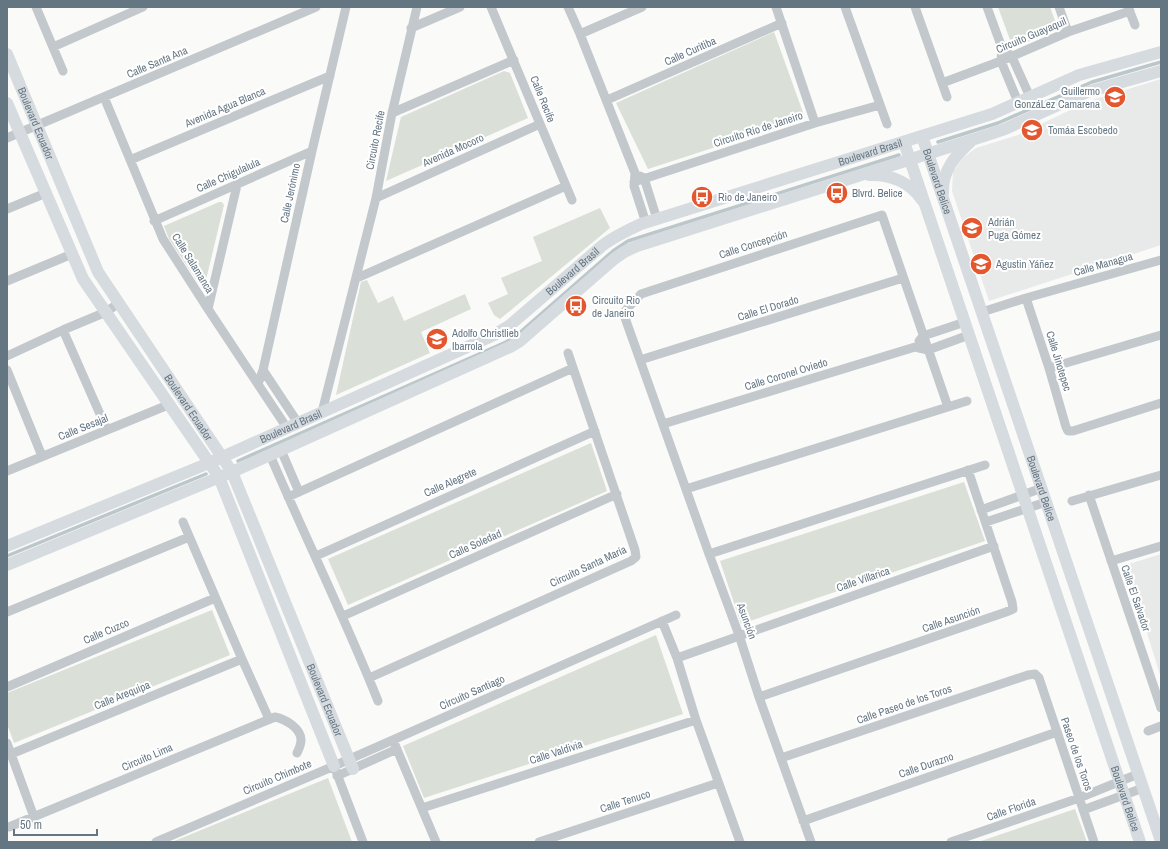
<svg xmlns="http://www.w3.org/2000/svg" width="1168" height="849" font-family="'Archivo Narrow',sans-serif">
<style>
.built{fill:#e8e9e9}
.green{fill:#dadfd7}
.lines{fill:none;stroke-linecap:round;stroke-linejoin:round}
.stream{stroke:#bbc7cb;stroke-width:3.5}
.street{stroke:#c3c8cc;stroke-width:9}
.secondary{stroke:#d6dbdf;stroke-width:12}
.labels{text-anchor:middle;stroke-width:4;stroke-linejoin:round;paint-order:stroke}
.street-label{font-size:11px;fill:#657683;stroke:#fff}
.poi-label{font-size:11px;fill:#657683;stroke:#fff;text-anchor:start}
</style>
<rect width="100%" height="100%" fill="#fafaf8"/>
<path class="built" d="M1161,79V245L989,301L952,191L953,172L964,157L976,148L1018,135L1089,101Z
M1161,554V678L1126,565Z"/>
<path class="green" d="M998,7H1050L1058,29L1013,48Z
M774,32L805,118L648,169L616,103Z
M504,71L510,73L528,118L386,181L401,117Z
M219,202H222L224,205L205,284L202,286L199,284L169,239L164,226Z
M600,208L610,228L500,319L494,315L488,303L508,294L501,278L542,261L533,237Z
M367,280L378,303L393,296L404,321L465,294L471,309L421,332L430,353L336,395L361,282Z
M591,443L607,491L348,605L328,559Z
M964,482L985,541L741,624L720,561Z
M212,610L230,655L14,743L7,724V693Z
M656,635L683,714L424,798L403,746Z
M328,778L352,842H172Z
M1075,809L1087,842H978Z"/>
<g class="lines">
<path class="stream" d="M938,142L998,123L1092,82L1161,62
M238,461L506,342L517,335L613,251L628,241L899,155
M7,556L206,474"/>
<path class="street" d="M36,7L63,71
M491,7L572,200
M568,7L580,34L635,173L634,186L646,223
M776,7L815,123
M845,7L887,124
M915,7L947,97
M987,7L1002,48L1001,61L1018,102
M1059,7L1068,32
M1128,7L1135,25
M411,28L460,7
M580,34L642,7
M53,47L143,7
M1009,54L1012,57L1030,97
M942,83L1001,61L1068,32L1130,11
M104,97L163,239L208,309L287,428
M607,100L782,23
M392,113L514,60
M7,138L316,7
M130,160L330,76
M640,176L644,178L657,219
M634,182L815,123L880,105
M376,198L540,124
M7,209L46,193
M154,221L312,151
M357,278L566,186
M7,281L72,254
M1026,298L1049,368L1066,427L1068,431H1073L1161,403
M208,309L237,185
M982,312L1026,298L1161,260
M63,330L107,430
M919,341L923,336L965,322
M7,356L63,330L106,312L119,303
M640,360L903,278
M1049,368L1161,335
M7,370L42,456
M263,370L298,423
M258,384L263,370L312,151L346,7
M322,412L376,198L392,113L417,7
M663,424L915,347L928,350L969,335
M281,450L299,492
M270,455C305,537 345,618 378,701
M7,471L168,405
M686,489L967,401
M1089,495L1161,708
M288,497L573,368
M1072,501L1161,475
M981,510L1042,488
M183,522L242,659L269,719
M986,522L1046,502
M709,554L985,465
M316,556L595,431
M1111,561L1161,546
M7,612L189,537
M343,616L617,494
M662,621L677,658L696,720L740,842
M677,658L994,546
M369,678L631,561L636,557L635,550L568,353
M7,687L215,598
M759,697L1006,612L1013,609L1012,602L968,470
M1148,731L1161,726
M393,740L436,842
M7,743L34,817
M11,754L242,659
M781,758L1028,675L1035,674L1039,678L1094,842
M334,766L363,842
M337,776L397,749
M422,808L696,720
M1083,810L1143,788
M803,821L1057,732
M9,827L275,717C285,719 301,728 301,740C301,744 299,749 297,753
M156,842L334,766L676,615
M539,842L718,783
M811,842L759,697L739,635L709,554L624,315L625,311L641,294L882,215L948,407
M951,842L1079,798L1138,774"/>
<g class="secondary">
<path id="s1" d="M7,54L98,272L232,472L353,769"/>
<path d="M7,103L83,279L219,477L334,766"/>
<path id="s2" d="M922,136L1161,841"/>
<path id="s3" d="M904,142L1140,842"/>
<path d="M869,175C890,174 910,182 922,200"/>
<path d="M943,193C942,171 955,156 970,142"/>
<path id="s4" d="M7,546L209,463L494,335L509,326L603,245C615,236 628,230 641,224L992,114L1079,75L1161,52"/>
<path d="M7,565L232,472L510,347L520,341L614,259L624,252L637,246L984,136L1005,129L1087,92L1161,71"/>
</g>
</g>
<defs>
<g id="school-disc" transform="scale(1.15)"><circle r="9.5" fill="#e4572e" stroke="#fff"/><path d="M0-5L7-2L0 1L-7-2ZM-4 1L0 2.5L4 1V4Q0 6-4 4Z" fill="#fff"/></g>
<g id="bus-disc" transform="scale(1.15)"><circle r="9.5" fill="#e4572e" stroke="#fff"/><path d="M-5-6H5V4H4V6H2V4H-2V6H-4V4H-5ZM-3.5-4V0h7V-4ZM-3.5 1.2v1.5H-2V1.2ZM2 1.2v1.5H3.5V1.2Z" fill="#fff"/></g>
</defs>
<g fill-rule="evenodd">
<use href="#school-disc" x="1115" y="97"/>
<use href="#school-disc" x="1032" y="130"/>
<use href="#bus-disc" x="837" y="193"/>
<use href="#bus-disc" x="702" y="197"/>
<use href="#school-disc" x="972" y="228"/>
<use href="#school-disc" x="981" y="264"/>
<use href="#bus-disc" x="576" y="306"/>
<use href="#school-disc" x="437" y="339"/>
</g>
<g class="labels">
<g class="street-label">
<text transform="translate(1031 35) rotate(-23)" y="4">Circuito Guayaquil</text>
<text transform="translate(690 51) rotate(-24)" y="4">Calle Curitiba</text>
<text transform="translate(157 62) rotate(-23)" y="4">Calle Santa Ana</text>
<text transform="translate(543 99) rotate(68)" y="4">Calle Recife</text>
<text transform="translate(225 107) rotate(-23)" y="4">Avenida Agua Blanca</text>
<text dy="4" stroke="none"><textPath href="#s1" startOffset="75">Boulevard Ecuador</textPath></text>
<text transform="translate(758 129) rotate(-18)" y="4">Circuito Río de Janeiro</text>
<text transform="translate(375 140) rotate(-79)" y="4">Circuito Recife</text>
<text transform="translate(453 150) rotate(-24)" y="4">Avenida Mocoro</text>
<text dy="4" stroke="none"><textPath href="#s4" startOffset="956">Boulevard Brasil</textPath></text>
<text transform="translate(228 175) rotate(-24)" y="4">Calle Chigulalula</text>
<text dy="4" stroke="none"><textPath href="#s2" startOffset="48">Boulevard Belice</textPath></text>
<text transform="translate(290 193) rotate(-78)" y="4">Calle Jerónimo</text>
<text transform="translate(753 244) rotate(-18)" y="4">Calle Concepción</text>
<text transform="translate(193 263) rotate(58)" y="4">Calle Salamanca</text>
<text transform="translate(1103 264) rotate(-16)" y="4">Calle Managua</text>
<text dy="4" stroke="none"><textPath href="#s4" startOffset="632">Boulevard Brasil</textPath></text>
<text transform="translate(768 308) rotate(-17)" y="4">Calle El Dorado</text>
<text transform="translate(1059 361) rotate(73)" y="4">Calle Jinotepec</text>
<text transform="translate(786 374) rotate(-17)" y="4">Calle Coronel Oviedo</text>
<text dy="4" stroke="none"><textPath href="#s1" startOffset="399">Boulevard Ecuador</textPath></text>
<text dy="4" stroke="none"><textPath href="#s4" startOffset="308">Boulevard Brasil</textPath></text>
<text transform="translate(83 427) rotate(-22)" y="4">Calle Sesajal</text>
<text transform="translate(450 482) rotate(-24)" y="4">Calle Alegrete</text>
<text dy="4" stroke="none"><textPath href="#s2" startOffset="372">Boulevard Belice</textPath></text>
<text transform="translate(475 544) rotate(-24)" y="4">Calle Soledad</text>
<text transform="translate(588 566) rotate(-25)" y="4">Circuito Santa María</text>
<text transform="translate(863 579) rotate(-19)" y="4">Calle Villarica</text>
<text transform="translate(1136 598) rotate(71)" y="4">Calle El Salvador</text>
<text transform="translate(951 619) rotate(-19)" y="4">Calle Asunción</text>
<text transform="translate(747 621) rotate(70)" y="4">Asunción</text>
<text transform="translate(106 631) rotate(-23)" y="4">Calle Cuzco</text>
<text transform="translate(472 692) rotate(-24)" y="4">Circuito Santiago</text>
<text transform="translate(122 695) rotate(-22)" y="4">Calle Arequipa</text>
<text dy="4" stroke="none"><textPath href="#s1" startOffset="723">Boulevard Ecuador</textPath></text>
<text transform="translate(904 704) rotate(-19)" y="4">Calle Paseo de los Toros</text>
<text transform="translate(556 752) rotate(-18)" y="4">Calle Valdivia</text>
<text transform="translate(1077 754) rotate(71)" y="4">Paseo de los Toros</text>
<text transform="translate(147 757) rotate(-23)" y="4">Circuito Lima</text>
<text transform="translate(926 765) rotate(-19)" y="4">Calle Durazno</text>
<text transform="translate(277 777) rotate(-23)" y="4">Circuito Chimbote</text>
<text dy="4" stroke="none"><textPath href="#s3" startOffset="693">Boulevard Belice</textPath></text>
<text transform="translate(625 801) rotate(-18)" y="4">Calle Tenuco</text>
<text transform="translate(1011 809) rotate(-19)" y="4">Calle Florida</text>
</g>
<g class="poi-label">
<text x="1100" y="95" text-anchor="end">Guillermo<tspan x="1100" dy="13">GonzáLez Camarena</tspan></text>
<text x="1048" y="134">Tomáa Escobedo</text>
<text x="852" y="197">Blvrd. Belice</text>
<text x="718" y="201">Rio de Janeiro</text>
<text x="988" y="226">Adrián<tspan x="988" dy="13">Puga Gómez</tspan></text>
<text x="996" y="268">Agustin Yáñez</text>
<text x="592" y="304">Circuito Rio<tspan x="592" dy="13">de Janeiro</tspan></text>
<text x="452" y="337">Adolfo Christlieb<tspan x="452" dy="13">Ibarrola</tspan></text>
</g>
</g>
<rect width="1168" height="849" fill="none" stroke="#657683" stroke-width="16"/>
<path d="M14 829v6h83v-6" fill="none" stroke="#657683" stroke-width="2"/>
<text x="20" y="829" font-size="12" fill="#657683" stroke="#ffffff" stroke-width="3" paint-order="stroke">50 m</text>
</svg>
